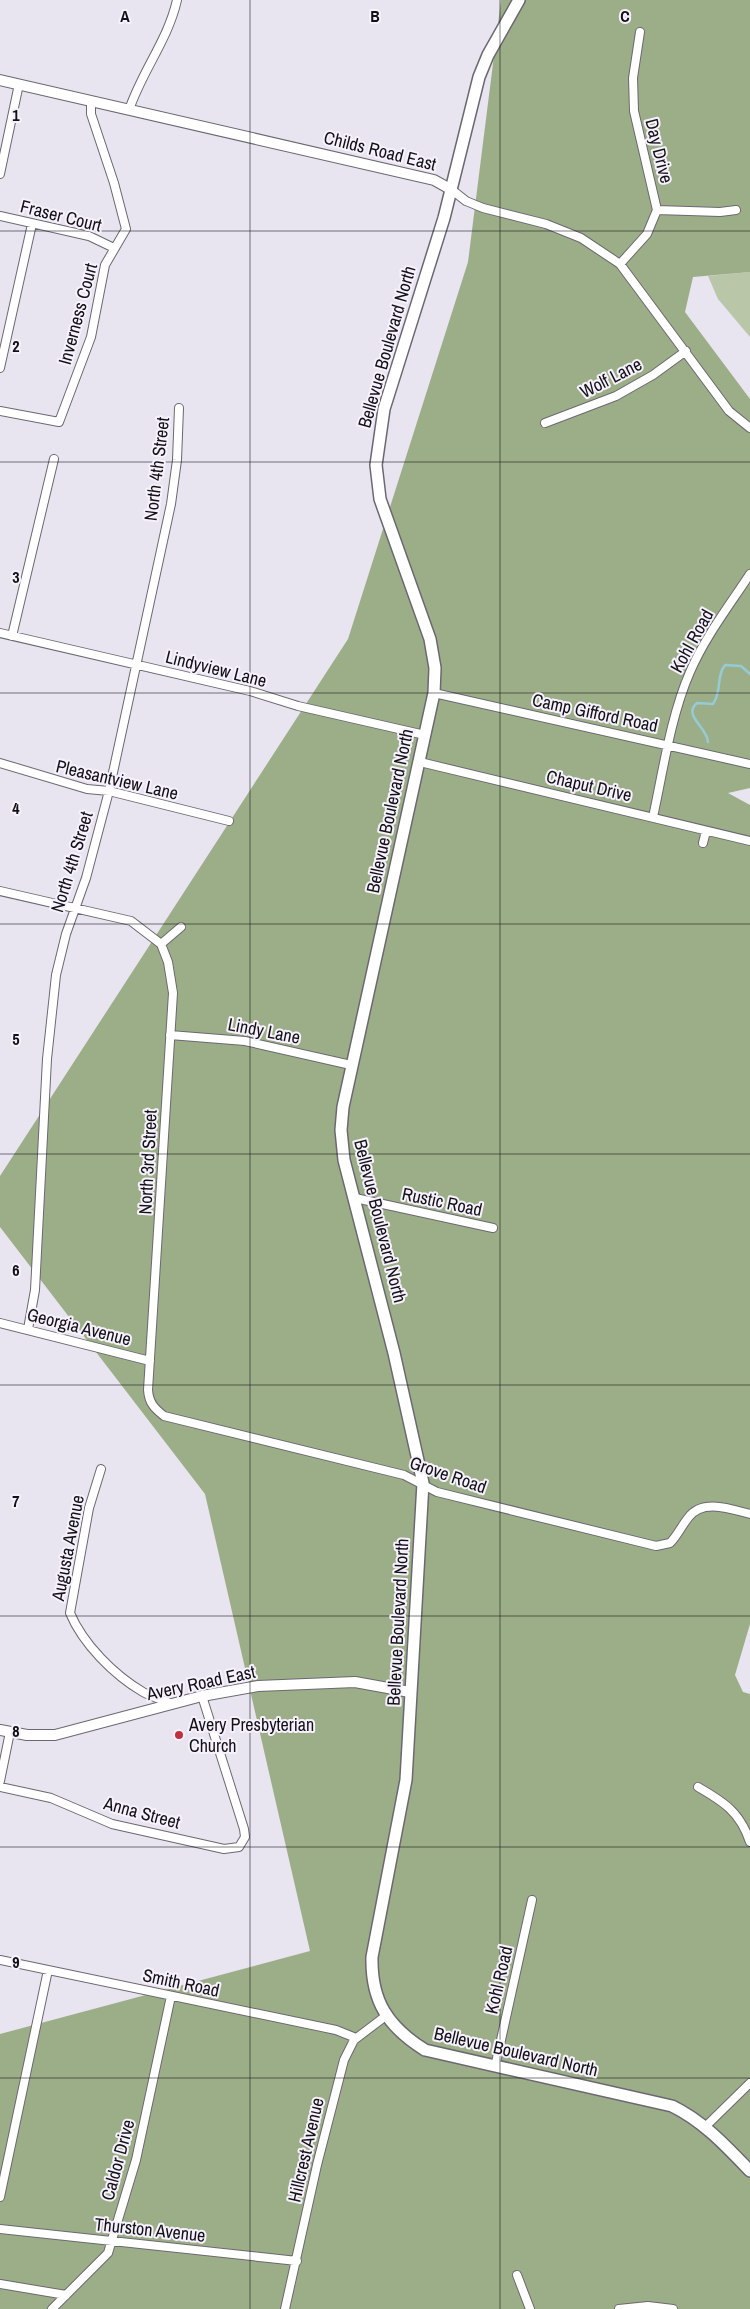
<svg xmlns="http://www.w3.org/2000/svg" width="750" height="2309" font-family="'Archivo Narrow',sans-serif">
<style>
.green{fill:#b9c7a8}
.forest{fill:#9cae87}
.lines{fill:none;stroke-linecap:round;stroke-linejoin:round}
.stream{stroke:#95cbd6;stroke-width:2.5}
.minor-casing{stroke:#6c6872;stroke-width:10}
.tertiary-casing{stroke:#6c6872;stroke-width:12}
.secondary-casing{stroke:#6c6872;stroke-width:14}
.minor{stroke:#fff;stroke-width:8}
.tertiary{stroke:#fff;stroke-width:10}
.secondary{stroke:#fff;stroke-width:11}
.grid{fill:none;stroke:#121115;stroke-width:1;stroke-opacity:0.55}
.poi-dot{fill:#c0303e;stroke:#f6f1fd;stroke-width:2}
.labels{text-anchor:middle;stroke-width:4;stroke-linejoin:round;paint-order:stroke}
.street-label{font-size:18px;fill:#121115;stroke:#f6f1fd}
.poi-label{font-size:18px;fill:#121115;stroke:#f6f1fd;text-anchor:start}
.grid-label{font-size:16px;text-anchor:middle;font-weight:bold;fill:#121115;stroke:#f6f1fd;stroke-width:4;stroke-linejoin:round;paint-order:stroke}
</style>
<rect width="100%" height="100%" fill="#e8e4f0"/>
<path class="green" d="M750,272V337L718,299L708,276Z"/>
<path class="forest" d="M501,0H750V272L693,277L685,312L750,399V788L728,793L750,805V1624L735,1675L743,1692L750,1694V2309H0V2034L310,1951L205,1494L0,1227V1176L348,639L468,262Z"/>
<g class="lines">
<path class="stream" d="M708,742C708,728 682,715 697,703L713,704C722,692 716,676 725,665L741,666L750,674"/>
<g class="minor-casing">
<path id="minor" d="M129,110C142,71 168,40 177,0
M0,174L19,84
M452,190L466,201L483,208L546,224L581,238L620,264L729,411L750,428
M657,210L720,212L736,210
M0,216L89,236L114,248
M620,264L647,234L657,210L634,111L633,78L640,32
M0,368L32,224
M0,411L59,422L91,337L105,265L126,229L114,183L91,114V101
M545,423L616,396L653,375L686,351
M0,633L250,691L298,706L425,735
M12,636L54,459
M434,693L750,764
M420,762L750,841
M0,763L87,789L109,791L229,821
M653,817C663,771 671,715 690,672C705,637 729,606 750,574
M703,843L706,831
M0,891L131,921L161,944
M181,927L161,944L168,962L173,993L148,1390C149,1403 154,1408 164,1416L404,1475L437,1492L656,1546L670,1543C677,1536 681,1527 688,1518C702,1498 731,1509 750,1514
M170,1035L245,1041L351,1065
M355,1198L493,1228
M0,1323L150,1361
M28,1329L35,1290L47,1059L56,975L66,934L86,878L109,791L171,504L177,460L179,408
M101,1469L89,1508L70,1613C83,1644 114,1675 143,1692C152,1697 163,1700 172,1704
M0,1781L10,1732
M0,1787L51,1798L112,1824L224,1849L239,1847L245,1837L244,1829L202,1696
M698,1787C724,1802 740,1812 750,1842
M0,1960L336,2030L356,2038
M495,2067L532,1900
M705,2127L750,2083
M0,2197L48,1970
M0,2229L297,2261
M517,2275L530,2309
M0,2284L66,2295
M52,2309L108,2253L136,2160L171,1996
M285,2309L317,2165L344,2060L354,2040L387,2015
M619,2309L648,2306L673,2309"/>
</g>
<g class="tertiary-casing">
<path id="tertiary" d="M0,80L434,180L452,190
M0,1730L27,1735H55L202,1696L258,1686L355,1682L410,1692"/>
</g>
<g class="secondary-casing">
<path id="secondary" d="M519,0L488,55L479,77L444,218L384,409L376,465L380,499L430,639L435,668L434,693L343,1107L341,1130L344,1160L394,1353L423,1483L406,1780L372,1957C371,2001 388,2027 425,2050L672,2106C703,2121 726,2146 750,2171"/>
</g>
<use href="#minor" class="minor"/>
<use href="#tertiary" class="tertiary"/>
<use href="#secondary" class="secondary"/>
</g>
<path class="grid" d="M250,0V2309M500,0V2309M0,231H750M0,462H750M0,693H750M0,924H750M0,1154H750M0,1385H750M0,1616H750M0,1847H750M0,2078H750"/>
<circle class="poi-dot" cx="179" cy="1735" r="5"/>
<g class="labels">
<g class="street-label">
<text transform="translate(380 151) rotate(14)" y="6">Childs Road East</text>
<text transform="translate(659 151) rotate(76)" y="6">Day Drive</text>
<text transform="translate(61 216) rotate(14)" y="6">Fraser Court</text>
<text transform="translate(78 314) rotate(-75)" y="6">Inverness Court</text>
<text transform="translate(387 347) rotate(-74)" y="6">Bellevue Boulevard North</text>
<text transform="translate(611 378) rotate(-27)" y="6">Wolf Lane</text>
<text transform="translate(157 469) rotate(-83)" y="6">North 4th Street</text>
<text transform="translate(692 641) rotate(-61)" y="6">Kohl Road</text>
<text transform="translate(216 669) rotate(14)" y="6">Lindyview Lane</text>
<text transform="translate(595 713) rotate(12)" y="6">Camp Gifford Road</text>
<text transform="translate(117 780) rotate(13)" y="6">Pleasantview Lane</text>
<text transform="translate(589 786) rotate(13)" y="6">Chaput Drive</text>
<text transform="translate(390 811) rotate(-78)" y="6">Bellevue Boulevard North</text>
<text transform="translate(72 862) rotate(-73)" y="6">North 4th Street</text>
<text transform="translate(264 1031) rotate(11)" y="6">Lindy Lane</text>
<text transform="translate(148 1162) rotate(-87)" y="6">North 3rd Street</text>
<text transform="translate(442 1202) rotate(12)" y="6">Rustic Road</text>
<text transform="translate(380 1221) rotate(76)" y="6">Bellevue Boulevard North</text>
<text transform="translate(79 1327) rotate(14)" y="6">Georgia Avenue</text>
<text transform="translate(448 1475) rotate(19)" y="6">Grove Road</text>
<text transform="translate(68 1548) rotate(-79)" y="6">Augusta Avenue</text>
<text transform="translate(398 1622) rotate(-87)" y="6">Bellevue Boulevard North</text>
<text transform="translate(201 1683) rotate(-12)" y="6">Avery Road East</text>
<text transform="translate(142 1813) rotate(15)" y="6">Anna Street</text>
<text transform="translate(499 1980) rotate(-77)" y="6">Kohl Road</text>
<text transform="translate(181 1983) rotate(12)" y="6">Smith Road</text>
<text transform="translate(516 2052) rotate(13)" y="6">Bellevue Boulevard North</text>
<text transform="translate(306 2150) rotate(-77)" y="6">Hillcrest Avenue</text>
<text transform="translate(118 2160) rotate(-75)" y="6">Caldor Drive</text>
<text transform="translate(150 2230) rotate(6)" y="6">Thurston Avenue</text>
</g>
<g class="poi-label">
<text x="189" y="1731">Avery Presbyterian<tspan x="189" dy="21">Church</tspan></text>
</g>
</g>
<g class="grid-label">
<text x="125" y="22">A</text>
<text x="375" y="22">B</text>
<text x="625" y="22">C</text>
<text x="16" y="121">1</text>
<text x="16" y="352">2</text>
<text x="16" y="583">3</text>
<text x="16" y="814">4</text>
<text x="16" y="1045">5</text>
<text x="16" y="1276">6</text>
<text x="16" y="1507">7</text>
<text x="16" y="1737">8</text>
<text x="16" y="1968">9</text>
</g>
</svg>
